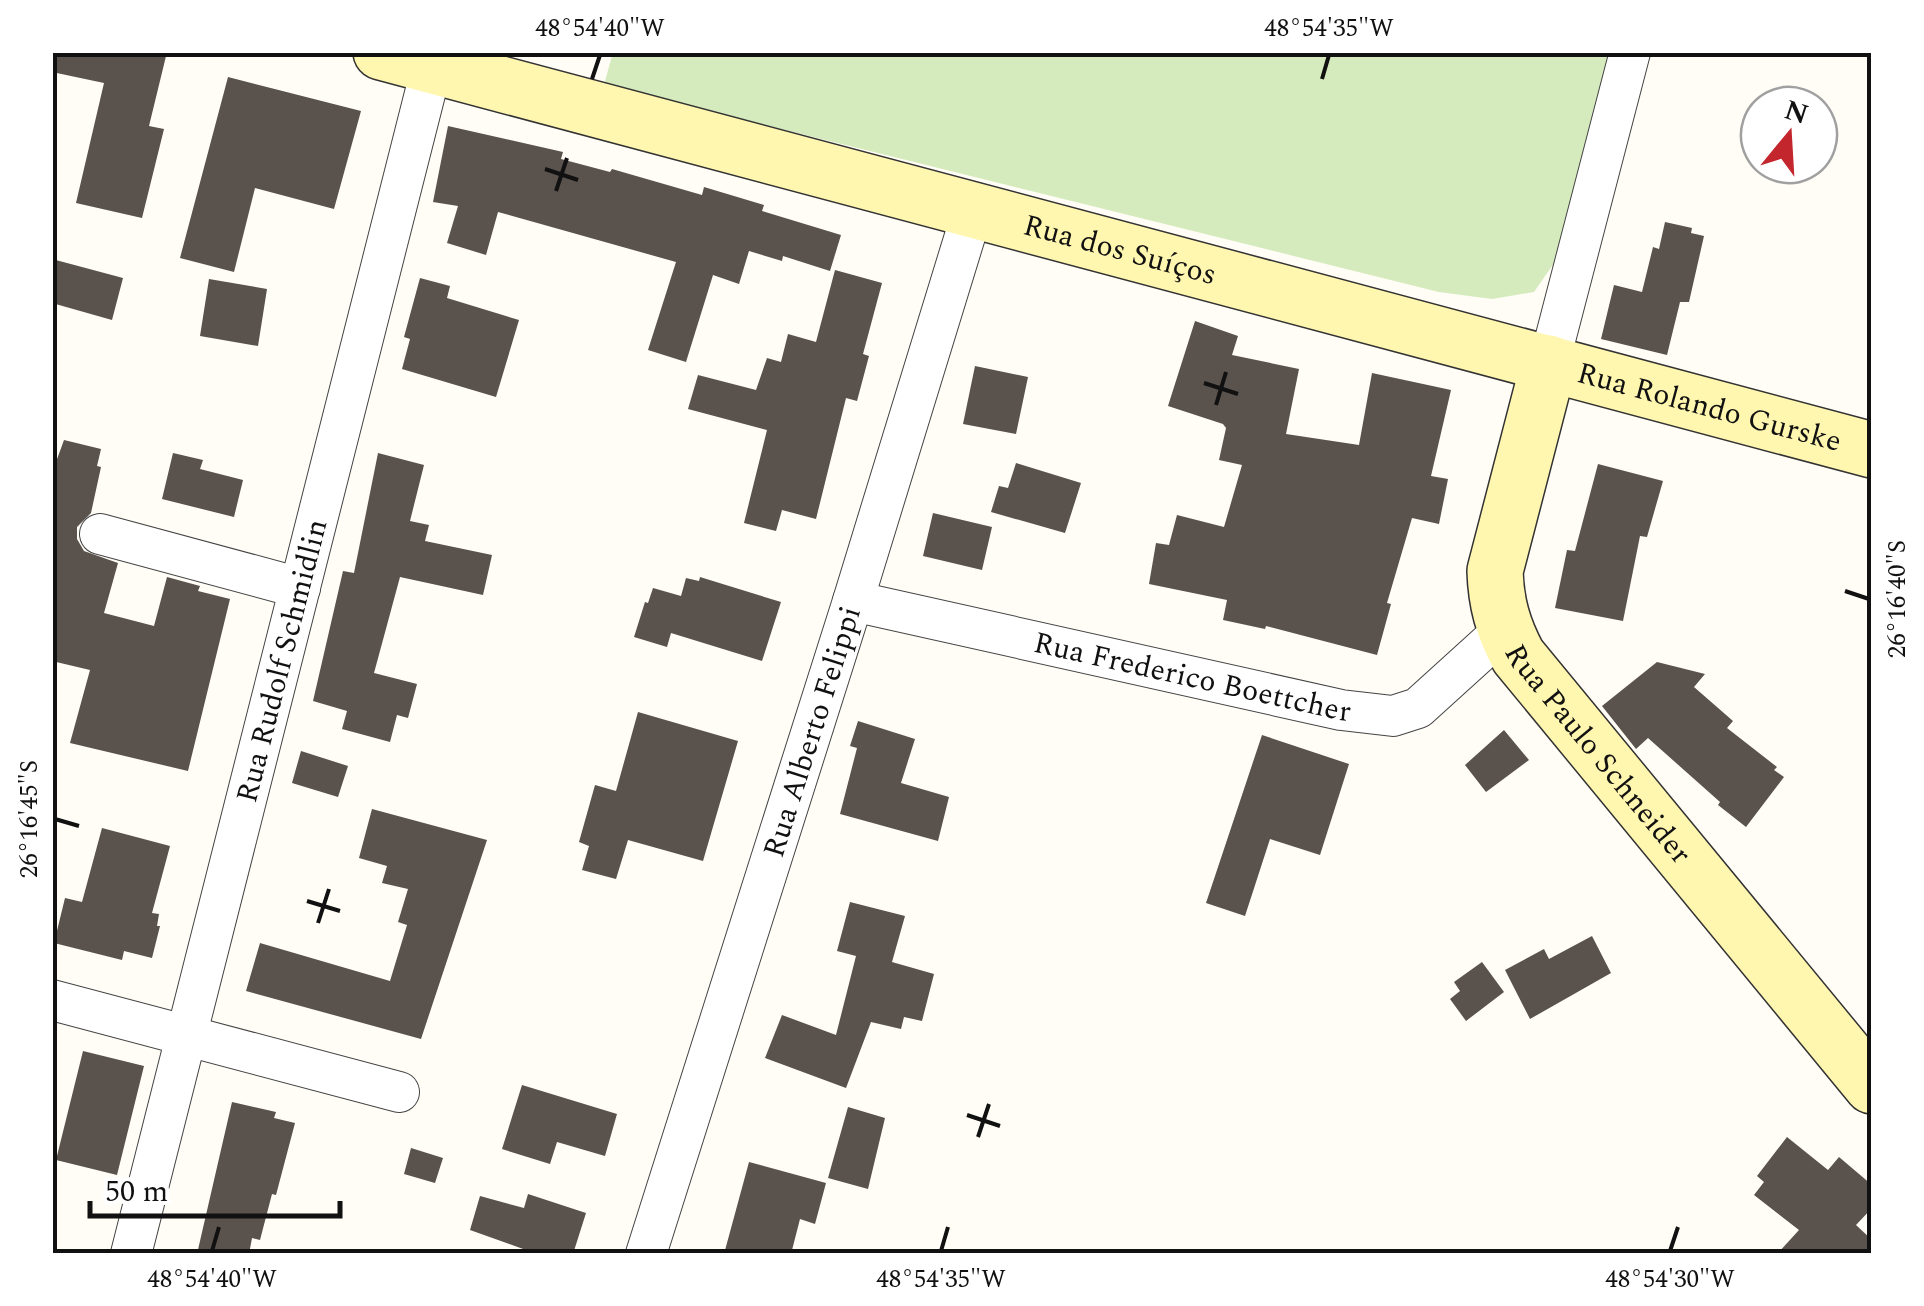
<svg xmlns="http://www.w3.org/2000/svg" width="1924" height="1306" font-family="Spectral,serif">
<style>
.green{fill:#d5ebbd}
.building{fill:#5a524d}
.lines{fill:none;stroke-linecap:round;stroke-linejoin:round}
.street-casing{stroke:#444;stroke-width:42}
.secondary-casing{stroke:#333;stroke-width:58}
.street{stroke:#fff;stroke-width:40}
.secondary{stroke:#fff6b0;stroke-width:55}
.ticks{fill:none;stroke:#111;stroke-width:4}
.labels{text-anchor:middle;stroke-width:10;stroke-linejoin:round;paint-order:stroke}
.street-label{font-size:30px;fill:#111;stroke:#fff}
.neatline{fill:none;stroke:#111;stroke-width:4}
.ticks-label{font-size:25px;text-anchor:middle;fill:#111}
</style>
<rect width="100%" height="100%" fill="#fffdf5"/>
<path class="green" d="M613,52L1618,53L1561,253L1534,292L1492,299L1439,292L604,85Z"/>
<path class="building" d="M52,52H167L149,126L164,129L142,218L76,203L104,83L52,72Z
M228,77L361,111L334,209L255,188L234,272L180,258Z
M448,126L563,152L561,159L610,172L612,169L702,195L704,187L764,205L762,211L841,235L830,271L783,256L782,261L749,251L739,284L713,275L686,362L648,350L676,262L498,212L486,255L447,243L458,206L433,202Z
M1665,222L1692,228L1691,233L1704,236L1689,302H1680L1667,355L1601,339L1614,285L1642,292L1653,247L1659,249Z
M52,259L123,278L112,320L52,303Z
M835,270L882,283L863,354L869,356L857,401L846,398L816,519L782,510L776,531L744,523L767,430L688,409L698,375L756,390L767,358L781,362L788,334L816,342Z
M420,278L450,286L447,298L519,320L496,397L402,369L410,339L404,337Z
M209,279L267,289L258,346L200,336Z
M1195,321L1238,336L1232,355L1299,369L1286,434L1359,445L1372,373L1451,390L1431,476L1448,479L1439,524L1412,518L1387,603L1391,604L1377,655L1266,626L1265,629L1223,620L1227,600L1149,584L1156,543L1169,545L1177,515L1224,527L1242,465L1219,460L1226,428L1223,424L1168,406Z
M975,366L1028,377L1016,434L963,424Z
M64,440L101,449L97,466L101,467L91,513L77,527V539L84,551L118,563L104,613L154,626L167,577L200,586L198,591L230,599L188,771L70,743L90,670L52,661V473Z
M173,453L203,460L200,469L243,480L234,517L162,499Z
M378,453L424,465L410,521L429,525L425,541L492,555L483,595L400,577L374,673L417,684L408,718L397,715L390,742L342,729L347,711L313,701L343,571L354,573Z
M1016,463L1081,483L1065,533L991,512L999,486L1008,488Z
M1598,464L1663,481L1647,537L1640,536L1623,621L1555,608L1567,550L1575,551Z
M933,513L992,527L982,570L923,556Z
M700,577L781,602L762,661L671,633L667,647L634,637L645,602L648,603L653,588L681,596L686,578L699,581Z
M1657,662L1705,674L1694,687L1733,721L1727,728L1777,767L1774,770L1784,777L1746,827L1718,805L1720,802L1648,738L1636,749L1602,706Z
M638,712L738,741L703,861L628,840L616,879L582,870L589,846L579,842L595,785L616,791Z
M858,721L915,739L901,783L949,797L938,841L840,814L857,748L850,746Z
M1504,730L1529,760L1486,792L1465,765Z
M1262,735L1349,764L1320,855L1270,839L1245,916L1206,903Z
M301,751L348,766L338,797L292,783Z
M372,809L487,840L421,1039L246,991L260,943L390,981L407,925L398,922L408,889L382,883L387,866L359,858Z
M102,828L170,846L152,913L159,914L157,926H160L152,958L124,951L122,960L54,943L65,898L82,902Z
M850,902L905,916L892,962L934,974L922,1021L904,1017L901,1029L871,1022L846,1088L765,1058L782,1015L836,1035L856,956L837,951Z
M1592,936L1611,973L1530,1019L1505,970L1544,949L1549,959Z
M1482,962L1504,992L1466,1021L1450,999L1460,991L1454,982Z
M83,1051L144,1066L117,1175L56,1160Z
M522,1085L617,1114L605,1156L557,1142L550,1164L502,1149Z
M232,1102L276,1112L274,1118L295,1123L276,1195L272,1194L260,1240L252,1238L249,1254H197Z
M848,1107L885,1118L868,1189L828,1178Z
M1787,1137L1828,1170L1839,1157L1872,1185V1208L1856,1225L1872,1240V1254H1777L1799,1230L1754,1195L1764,1182L1757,1176Z
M411,1148L443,1158L435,1183L404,1174Z
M749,1162L826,1183L815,1224L800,1219L791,1254H724Z
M528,1194L586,1213L573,1254H537L470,1230L480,1196L524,1208Z"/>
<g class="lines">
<g class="street-casing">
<g id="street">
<path d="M1549,363L1630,52"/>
<path d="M100,534L300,588"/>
<path id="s1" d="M853,601L1341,710L1393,716L1418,708L1504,630"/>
<path d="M52,1000L399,1092"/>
<path id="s2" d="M131,1254L432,66"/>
<path id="s3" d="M646,1254L853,601L973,210"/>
</g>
</g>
<g class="secondary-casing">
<g id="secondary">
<path id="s4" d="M381,52L1872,450"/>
<path id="s5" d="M1549,363L1495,571C1496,603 1503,628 1518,656L1872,1086"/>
</g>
</g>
<use href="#street" class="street"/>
<use href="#secondary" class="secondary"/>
</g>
<path class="ticks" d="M592,79L600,55M1322,79L1329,55M545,169L578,180M556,191L567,158M1204,383L1238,394M1216,405L1226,372M1845,591L1869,599M55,819L79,826M307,901L340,911M318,923L329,889M967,1115L1000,1126M978,1137L989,1104M212,1251L219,1227M941,1251L948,1227M1670,1251L1678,1227"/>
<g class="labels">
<g class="street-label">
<text dy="10" stroke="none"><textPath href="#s4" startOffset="765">Rua dos Suíços</textPath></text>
<text dy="10" stroke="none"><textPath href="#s4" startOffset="1375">Rua Rolando Gurske</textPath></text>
<text dy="10" stroke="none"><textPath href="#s2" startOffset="612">Rua Rudolf Schmidlin</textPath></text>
<text dy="10" stroke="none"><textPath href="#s1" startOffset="348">Rua Frederico Boettcher</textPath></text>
<text dy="10" stroke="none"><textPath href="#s3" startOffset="548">Rua Alberto Felippi</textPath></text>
<text dy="10" stroke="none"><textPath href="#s5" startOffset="430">Rua Paulo Schneider</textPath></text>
</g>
</g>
<rect width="1924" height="1306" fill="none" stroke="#ffffff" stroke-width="110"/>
<g transform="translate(1789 135) rotate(18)"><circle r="48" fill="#ffffff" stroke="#a0a0a0" stroke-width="2.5"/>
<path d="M0-8L18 38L0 25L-18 38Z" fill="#c4262e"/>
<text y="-15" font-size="28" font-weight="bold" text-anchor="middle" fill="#111111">N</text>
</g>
<path d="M90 1201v15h250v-15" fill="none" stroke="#111111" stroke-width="5"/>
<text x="105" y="1201" font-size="30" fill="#111111" stroke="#ffffff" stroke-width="8" paint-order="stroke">50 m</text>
<rect x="55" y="55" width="1814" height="1196" class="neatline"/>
<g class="ticks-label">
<text x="600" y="36">48°54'40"W</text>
<text x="1329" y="36">48°54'35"W</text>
<text transform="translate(1896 599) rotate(-90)" y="9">26°16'40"S</text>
<text transform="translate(28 819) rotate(-90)" y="9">26°16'45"S</text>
<text x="212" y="1287">48°54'40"W</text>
<text x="941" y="1287">48°54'35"W</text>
<text x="1670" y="1287">48°54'30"W</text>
</g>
</svg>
